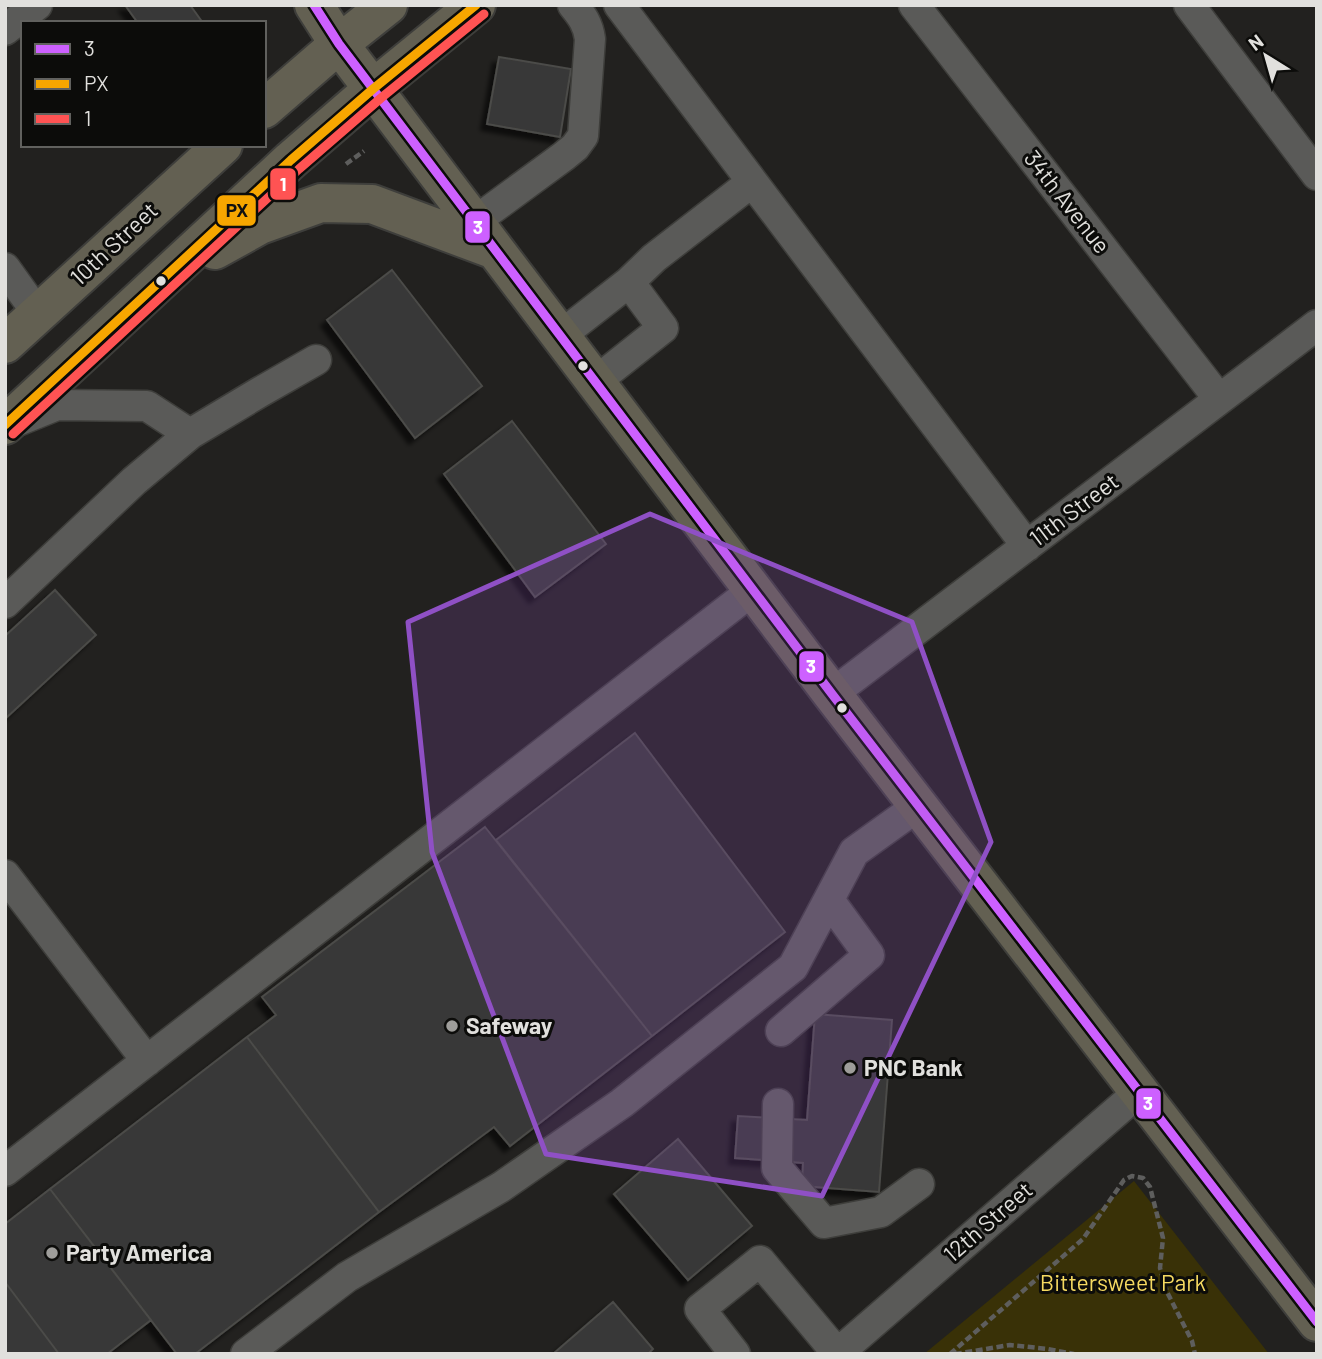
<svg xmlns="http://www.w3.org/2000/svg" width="1322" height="1359" font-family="Barlow,sans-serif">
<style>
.green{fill:#393107}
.building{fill:#393837;stroke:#4b4b48;stroke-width:2;filter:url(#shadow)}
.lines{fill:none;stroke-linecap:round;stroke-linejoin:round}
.minor-casing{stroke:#3e3e3b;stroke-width:33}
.major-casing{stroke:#3e3e3b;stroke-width:42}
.path{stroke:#5e5e5d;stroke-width:4.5;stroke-dasharray:7 3.5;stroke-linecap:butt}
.minor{stroke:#5a5a58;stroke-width:30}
.major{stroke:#636052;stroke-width:38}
.bus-1-casing{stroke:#0c0c0a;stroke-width:14}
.bus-2-casing{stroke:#0c0c0a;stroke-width:14}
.bus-3-casing{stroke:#0c0c0a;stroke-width:14}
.bus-1{stroke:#cd60ff;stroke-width:9}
.bus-2{stroke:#f7a600;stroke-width:9}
.bus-3{stroke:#ff5353;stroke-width:9}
.marked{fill:#8f50c5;fill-opacity:0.2;stroke:#8f50c5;stroke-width:5;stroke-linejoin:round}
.bus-dot{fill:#e1e0dd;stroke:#0c0c0a;stroke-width:2.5}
.poi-dot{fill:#9e9d9a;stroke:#0c0c0a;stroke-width:2.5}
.labels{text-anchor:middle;stroke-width:6;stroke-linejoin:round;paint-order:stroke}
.street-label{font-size:23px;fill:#e1e0dd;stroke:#0c0c0a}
.poi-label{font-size:23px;font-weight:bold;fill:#e1e0dd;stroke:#0c0c0a;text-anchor:start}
.park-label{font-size:23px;fill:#f5d961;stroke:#0c0c0a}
.line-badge{stroke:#0c0c0a;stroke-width:2.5}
.badge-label{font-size:19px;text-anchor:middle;font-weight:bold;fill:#fff}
.pale-badge-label{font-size:19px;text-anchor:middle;font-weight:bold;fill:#111}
</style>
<defs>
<filter id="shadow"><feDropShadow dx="-6" dy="6" stdDeviation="2" flood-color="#0009"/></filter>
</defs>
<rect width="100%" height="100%" fill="#22211f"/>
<path class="green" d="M1134,1181L1269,1354H924Z"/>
<path class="building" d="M125,5H190L203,23H138Z
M499,57L571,69L560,137L487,124Z
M392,270L482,386L415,438L327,320Z
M512,421L606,544L535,597L444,474Z
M55,590L96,635L5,719V636Z
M635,733L785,932L652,1036L496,840Z
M485,827L652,1036L510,1146L494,1127L379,1212L247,1037L276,1015L262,997Z
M815,1014L892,1020L879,1192L802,1186L803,1163L735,1158L738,1116L807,1120Z
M247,1037L379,1212L195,1354H177L50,1189Z
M678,1139L752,1226L688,1280L614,1194Z
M50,1189L151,1320L107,1354H59L5,1282V1224Z
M5,1282L59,1354H5Z
M613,1302L653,1349L648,1354H553Z"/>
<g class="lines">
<g class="minor-casing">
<path id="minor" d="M619,5L1027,546
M914,5L1219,399
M1189,5L1317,175
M5,30L37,5
M474,222L564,156L575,147L583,136L590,39C588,24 582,16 573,5
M5,268L38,314
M629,282L654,258L752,182
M560,336L629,282L663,328L595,382
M15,422L57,405L147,406L190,434
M5,603L134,481L190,434L260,392L316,360
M832,694L1317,325
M5,875L147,1061
M781,1031L869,955L829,900
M778,1104L777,1168L824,1223L881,1212L919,1184
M5,1171L753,590
M246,1354L347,1277L501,1187L622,1103L793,967L854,852L918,806
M735,1354L700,1309L760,1261L837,1353
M837,1354L1140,1091"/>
</g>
<g class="major-casing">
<path id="major" d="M314,5L339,44L832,694L1317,1322
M264,109L339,44L388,5
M215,250L260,225L321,203L372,204L495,250
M5,344L223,145
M5,425L291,160L373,89L476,5"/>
</g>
<path class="path" d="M346,164L364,151
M950,1354L1083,1239L1124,1180L1132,1176L1143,1178L1150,1187L1163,1238L1160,1268L1167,1292L1192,1341L1195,1354
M955,1354L1010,1345L1048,1349L1074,1354"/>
<use href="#minor" class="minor"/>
<use href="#major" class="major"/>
<g class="bus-1-casing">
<path id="bus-1" d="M314,5L339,44L832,694L1317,1322"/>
</g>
<g class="bus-2-casing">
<path id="bus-2" d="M5,425L291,160L373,89L476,5"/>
</g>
<g class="bus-3-casing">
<path id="bus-3" d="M13,434L299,169L381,98L484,14"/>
</g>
<use href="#bus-1" class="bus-1"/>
<use href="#bus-2" class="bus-2"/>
<use href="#bus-3" class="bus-3"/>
</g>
<path class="marked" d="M650,514L912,622L991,842L822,1196L546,1154L432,852L408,622Z"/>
<g class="bus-dot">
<circle cx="161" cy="281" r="6"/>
<circle cx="583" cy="366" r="6"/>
<circle cx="842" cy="708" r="6"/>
</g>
<g class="poi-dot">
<circle cx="452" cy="1026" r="7"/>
<circle cx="850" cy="1068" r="7"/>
<circle cx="52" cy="1253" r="7"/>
</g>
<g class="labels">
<g class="street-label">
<text transform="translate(1067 202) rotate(52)" y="8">34th Avenue</text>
<text transform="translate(114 244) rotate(-43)" y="8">10th Street</text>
<text transform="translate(1074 510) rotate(-37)" y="8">11th Street</text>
<text transform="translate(988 1222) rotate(-41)" y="8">12th Street</text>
</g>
<g class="poi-label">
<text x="466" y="1034">Safeway</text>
<text x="864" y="1076">PNC Bank</text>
<text x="66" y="1261">Party America</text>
</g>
<g class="park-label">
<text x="1123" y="1291">Bittersweet Park</text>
</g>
</g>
<g class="line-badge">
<rect x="269" y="167" width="28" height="34" rx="7" fill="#ff5353"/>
<rect x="216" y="194" width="41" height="33" rx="7" fill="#f7a600"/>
<rect x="464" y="210" width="27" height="34" rx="7" fill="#cd60ff"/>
<rect x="798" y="650" width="27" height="33" rx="7" fill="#cd60ff"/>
<rect x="1135" y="1087" width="27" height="33" rx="7" fill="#cd60ff"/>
</g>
<g class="badge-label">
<text x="283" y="191">1</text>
<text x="478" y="234">3</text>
<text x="811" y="673">3</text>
<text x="1148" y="1110">3</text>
</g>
<g class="pale-badge-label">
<text x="237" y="217">PX</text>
</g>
<rect width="1322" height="1359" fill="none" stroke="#e1e0dd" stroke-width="14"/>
<rect x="21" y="21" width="245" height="126" fill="#0c0c0a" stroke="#61615e" stroke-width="2"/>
<rect x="35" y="44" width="35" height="10" fill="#cd60ff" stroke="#61615e" stroke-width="2"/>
<text x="84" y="56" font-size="21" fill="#e1e0dd">3</text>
<rect x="35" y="79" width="35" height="10" fill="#f7a600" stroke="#61615e" stroke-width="2"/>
<text x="84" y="91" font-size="21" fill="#e1e0dd">PX</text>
<rect x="35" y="114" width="35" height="10" fill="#ff5353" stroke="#61615e" stroke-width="2"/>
<text x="84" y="126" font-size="21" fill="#e1e0dd">1</text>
<g transform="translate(1266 56) rotate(323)" stroke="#0c0c0a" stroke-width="5" paint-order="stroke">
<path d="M0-5L12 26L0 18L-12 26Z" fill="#e1e0dd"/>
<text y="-10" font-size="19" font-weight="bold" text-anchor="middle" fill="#e1e0dd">N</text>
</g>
</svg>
